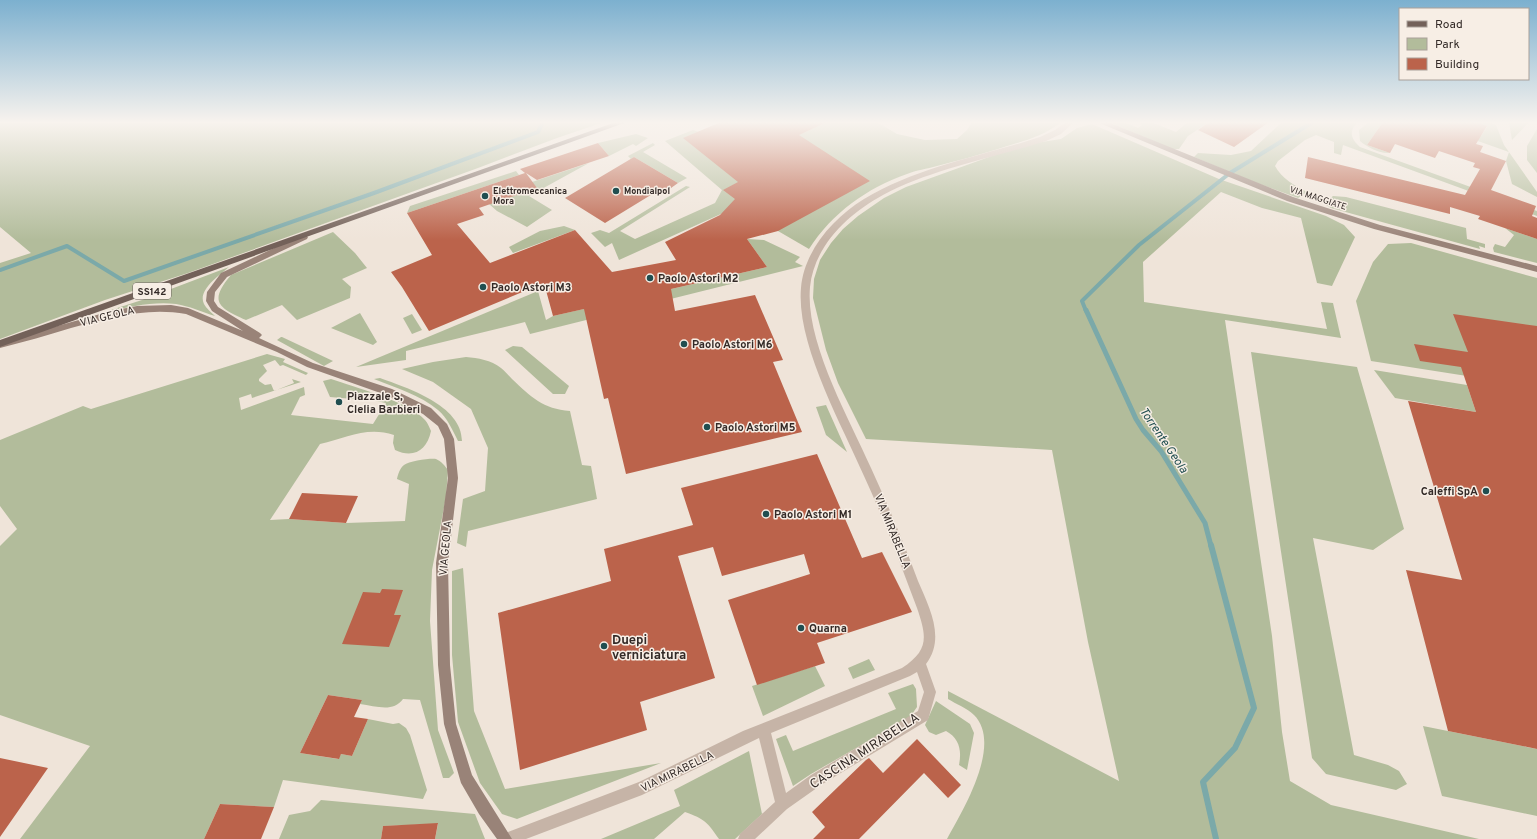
<svg xmlns="http://www.w3.org/2000/svg" width="1537" height="839" font-family="Overpass,sans-serif">
<style>
.green{fill:#b2bc9b}
.lines{fill:none;stroke-linecap:round;stroke-linejoin:round}
.stream-far2{stroke:#7ba9a9;stroke-width:4}
.stream-far1{stroke:#7ba9a9;stroke-width:5}
.stream{stroke:#7ba9a9;stroke-width:6}
.building{fill:#bb634b}
.street{fill:#c6b4a7;fill-rule:evenodd}
.secondary{fill:#998378;fill-rule:evenodd}
.primary{fill:#736159;fill-rule:evenodd}
.poi-dot{fill:#204e50;stroke:#f7eee5;stroke-width:1.5}
.labels{text-anchor:middle;stroke-width:3;stroke-linejoin:round;paint-order:stroke}
.far-poi-label{font-size:9px;font-weight:bold;fill:#332a27;stroke:#f7eee5;text-anchor:start}
.far-street-label{font-size:9px;fill:#332a27;stroke:#f7eee5}
.shield{fill:#f7eee5;stroke:#6e6560;stroke-width:1}
.shield-label{font-size:10px;font-weight:bold;fill:#332a27}
.poi-label{font-size:11px;font-weight:bold;fill:#332a27;stroke:#f7eee5;text-anchor:start}
.street-label{font-size:11px;fill:#332a27;stroke:#f7eee5}
.water-label{font-size:12px;font-style:italic;fill:#204e50;stroke:#f7eee5}
.near-poi-label{font-size:13px;font-weight:bold;fill:#332a27;stroke:#f7eee5;text-anchor:start}
.near-street-label{font-size:13px;fill:#332a27;stroke:#f7eee5}
</style>
<rect width="100%" height="100%" fill="#efe4d9"/>
<path class="green" d="M0,122H604L557,138L478,168L188,273L105,300L0,339V263L31,253L0,227Z
M827,122H877L897,134L925,140L957,139L967,130L972,122L1060,123C1042,137 1020,142 998,149C978,155 957,161 937,166C927,169 916,170 907,174C867,188 832,213 809,249L778,231L732,209L619,260L612,243L605,247L591,233L600,230L609,233L686,186L690,187L620,231L635,239L715,203L722,190L665,141L693,130L699,132L778,144Z
M1109,122H1124L1138,128L1142,125L1138,122H1151L1176,132L1188,122H1209L1188,136L1179,149H1172Z
M1282,122H1358C1348,131 1351,139 1360,147L1534,210L1537,211V216L1343,145L1341,155L1334,153V142L1316,135L1305,140L1278,161L1275,166C1282,179 1294,185 1307,192L1298,198L1254,182L1194,157L1198,153L1231,155L1251,151Z
M1369,122H1383L1367,145L1390,153C1380,154 1367,147 1360,141L1359,130Z
M1424,122H1442L1481,136L1487,127L1475,122H1489L1496,125L1504,145L1537,192V197L1512,184L1506,161L1509,152Z
M1509,122H1529L1512,140Z
M1092,124L1219,179L1326,216L1344,225L1355,237L1332,286L1317,283L1301,218L1262,208L1221,192L1143,262L1144,302L1327,329L1321,302L1333,303L1341,338L1225,320L1272,636L1282,732L1290,781L1331,805L1479,839H947C963,810 1003,744 974,715C967,708 956,704 948,699V691L1119,781L1088,642L1052,450L866,439L838,383L826,350L813,298L814,279L820,260L831,243L843,229L858,216L884,198L906,187L1022,145L1061,139L1077,128Z
M1537,129V173L1527,160V146Z
M636,134L648,138L636,146L633,144L609,156L598,143Z
M653,143L655,145L643,152L687,178L678,183L634,157L631,159L628,156Z
M589,163L529,196L552,210L527,227L497,211L489,204L532,182Z
M516,171L519,175L407,213L410,206Z
M1333,196L1346,197L1466,228L1467,239L1485,244V248L1479,246L1480,249L1331,208L1326,205L1327,201Z
M564,226L575,230L513,253L509,247L540,231Z
M1505,228L1537,239V263L1494,252L1493,248L1495,244L1505,247L1514,235Z
M333,232L355,253L367,268L342,279L351,287L350,298L297,320L282,305L246,320C219,308 208,302 231,275Z
M747,239L764,240L800,257L795,262L803,266L530,334L525,322L406,351V360L356,367L538,291L546,320L553,316L767,267Z
M1411,243L1537,278V387L1371,361L1356,301L1373,262L1388,244Z
M229,267C220,275 197,290 204,304C206,308 212,313 215,316C202,312 189,306 176,304C154,301 130,307 108,311L142,300Z
M360,313L377,342L373,345L331,328Z
M412,314L422,330L412,334L403,318Z
M281,337H282L333,361L324,366L277,340Z
M513,346L522,347L569,386L565,394H553L505,350Z
M1251,352L1357,367L1404,529L1373,550L1313,538L1354,755L1388,765L1399,771L1407,784L1396,790L1326,774L1312,758Z
M267,354L285,359L283,362L308,373L306,375L283,365L280,366L275,360L263,365L267,371L259,379V381L265,385L271,384L274,391L294,383L292,379L301,382L252,398L251,394L239,398L241,410L304,387L305,395L300,397L291,415L373,424L386,403L376,401L330,397L323,381L331,379C354,387 410,402 425,420C428,423 429,427 431,431C427,450 414,459 395,450L393,443L394,435C367,426 346,438 320,444L270,520L289,519L346,523L405,521L409,484L397,479C398,474 400,468 404,465C409,461 431,458 436,459C441,461 445,466 448,470L446,497L432,570L430,621L438,730L454,773L449,778H443L420,700L403,699C393,713 376,706 360,704L362,700L328,695L300,753L338,759L341,754L352,756L368,719L393,724L399,723L406,728L410,735L427,790L423,799L283,780L274,807L220,804L204,839H20L90,746L0,715V546L17,529L0,506V440L83,406L91,409Z
M466,357C478,358 491,360 501,368C505,371 508,375 512,379C531,397 543,409 570,411L582,465L591,466L597,499L468,531L466,547L457,543L463,499L485,491L488,448L471,409L433,382L402,369L433,362Z
M1374,370L1467,385L1476,412L1395,398Z
M380,378C407,388 462,405 462,441H458C453,431 447,417 438,410C420,395 396,388 374,379Z
M826,405L847,452L826,435L816,407Z
M463,568L474,711L505,789L661,763L517,819L502,814L480,783L458,722L452,655V571Z
M869,659L875,670L853,679L848,668Z
M815,666L825,686L763,716L752,686Z
M913,684L916,689L917,707L910,717L811,774L793,786L776,739L786,735L793,751L896,709L888,693Z
M936,701L970,724L974,733L967,770L959,765C962,750 959,738 946,731L936,735L929,732L925,725Z
M1423,726L1537,749V816L1442,796Z
M749,751L762,814L735,839H719C707,822 705,819 685,812L654,839H601L680,806L674,790Z
M321,800L475,814L485,839H435L438,824L383,826L381,839H279L289,815L310,811Z"/>
<g class="lines">
<path class="stream-far2" d="M0,270L67,246L124,281L374,193L538,132L543,122
M1086,311L1082,301L1139,245L1230,173L1313,122"/>
<path class="stream-far1" d="M1086,310L1136,419L1143,430L1161,451L1205,523L1211,546"/>
<path class="stream" d="M1211,545L1254,708L1235,748L1203,782L1216,839"/>
</g>
<path class="building" d="M721,122H827L799,135L870,181L778,231L747,239L767,267L671,289L675,311L755,295L783,360L773,362L802,432L626,474L608,398L604,399L584,309L553,316L544,283L429,331L402,287L391,272L432,255L407,213L525,173L520,169L598,143L609,156L537,180L526,173L537,188L479,208L484,215L457,224L490,263L575,230L612,272L676,260L665,242L720,215L735,199L723,190L738,182L683,138Z
M1209,122H1269L1234,147L1198,130Z
M1383,122H1475L1487,126L1476,144L1483,146L1480,152L1506,161L1491,190L1536,206L1532,216L1537,218V239L1478,219L1480,216L1450,207V214L1305,178L1308,157L1465,195L1480,169L1473,167L1475,163L1439,151L1435,158L1395,144L1390,153L1367,145Z
M634,157L678,183L664,193L659,190L605,223L565,198Z
M1453,314L1537,326V749L1448,731L1406,570L1462,580L1408,401L1476,412L1461,367L1420,361L1414,344L1468,352Z
M817,454L862,558L882,552L912,612L817,643L825,663L757,685L728,600L810,574L804,554L722,576L713,547L678,556L715,678L640,702L647,730L520,770L498,613L611,581L604,549L693,525L681,488Z
M302,493L358,496L346,523L289,519Z
M382,589L403,590L394,615H401L389,647L342,644L363,592L380,593Z
M328,695L362,700L354,717L368,719L352,756L341,754L339,759L300,753Z
M917,739L961,785L948,798L924,773L859,839H813L825,827L812,812L866,760L869,758L883,773Z
M0,758L48,768L0,837Z
M220,804L274,807L261,839H204Z
M438,823L435,839H381L383,826Z"/>
<g class="lines">
<path class="street" d="M1066,122H1074L1061,134L1046,141C993,158 932,169 883,195C848,214 814,246 810,287C805,342 849,418 871,468C888,505 904,543 918,581C929,607 946,638 926,664L936,692L928,720L821,785L787,809L755,839H738L740,834L775,802L759,738L642,795L526,839H501L503,834L639,782L743,731L902,668C929,650 927,637 917,608C900,563 884,519 864,476C842,425 796,344 801,288C804,251 833,218 864,199C917,167 982,156 1040,137L1055,130ZM917,672L924,692L918,711L811,775L786,793L771,733L910,676Z"/>
<path class="secondary" d="M1097,122H1108L1293,197L1380,225L1537,266V272L1374,229L1287,201Z
M304,234L308,237L307,239L227,277L215,292L214,301L218,307L260,333L262,335L259,338L313,363L392,389L431,408L447,424L454,439L458,478L448,563L450,665L456,724L472,775L512,839H497L479,814L461,783L444,724L438,665L436,563L448,478L444,439L438,426L423,414L386,395L307,367L277,352L186,314C146,307 109,318 71,328C48,335 24,342 0,348V342L111,311L137,306L171,305L188,308L243,331L212,311L206,301L207,292L221,273Z"/>
<path class="primary" d="M616,122H627L0,347V340Z"/>
</g>
<linearGradient id="sky" x2="0" y2="1"><stop stop-color="#7cb0cf"/><stop offset="0.51" stop-color="#f8f3ee"/><stop offset="1" stop-color="#f8f3ee" stop-opacity="0"/></linearGradient>
<rect width="1537" height="240" fill="url(#sky)"/>
<g class="poi-dot">
<circle cx="616" cy="191" r="4"/>
<circle cx="485" cy="196" r="4"/>
<circle cx="650" cy="278" r="4"/>
<circle cx="483" cy="287" r="4"/>
<circle cx="684" cy="344" r="4"/>
<circle cx="339" cy="402" r="4"/>
<circle cx="707" cy="427" r="4"/>
<circle cx="1486" cy="491" r="4"/>
<circle cx="766" cy="514" r="4"/>
<circle cx="801" cy="628" r="4"/>
<circle cx="604" cy="646" r="4"/>
</g>
<g class="labels">
<g class="far-poi-label">
<text x="493" y="194">Elettromeccanica<tspan x="493" dy="10">Mora</tspan></text>
<text x="624" y="194">Mondialpol</text>
</g>
<g class="far-street-label">
<text transform="translate(1318 198) rotate(18)" y="3">VIA MAGGIATE</text>
</g>
<rect class="shield" x="133" y="283" width="38" height="16" rx="3"/>
<g class="shield-label">
<text x="152" y="295">SS142</text>
</g>
<g class="poi-label">
<text x="658" y="282">Paolo Astori M2</text>
<text x="491" y="291">Paolo Astori M3</text>
<text x="692" y="348">Paolo Astori M6</text>
<text x="347" y="400">Piazzale S,<tspan x="347" dy="13">Clelia Barbieri</tspan></text>
<text x="715" y="431">Paolo Astori M5</text>
<text x="1478" y="495" text-anchor="end">Caleffi SpA</text>
<text x="774" y="518">Paolo Astori M1</text>
<text x="809" y="632">Quarna</text>
</g>
<g class="street-label">
<text transform="translate(107 316) rotate(-14)" y="4">VIA GEOLA</text>
<text transform="translate(893 531) rotate(68)" y="4">VIA MIRABELLA</text>
<text transform="translate(445 548) rotate(-85)" y="4">VIA GEOLA</text>
<text transform="translate(677 771) rotate(-26)" y="4">VIA MIRABELLA</text>
</g>
<g class="water-label">
<text transform="translate(1164 440) rotate(56)" y="4">Torrente Geola</text>
</g>
<g class="near-poi-label">
<text x="612" y="644">Duepi<tspan x="612" dy="15">verniciatura</tspan></text>
</g>
<g class="near-street-label">
<text transform="translate(864 750) rotate(-33)" y="5">CASCINA MIRABELLA</text>
</g>
</g>
<rect x="1399" y="8" width="130" height="72" fill="#f7eee5" stroke="#a9a099"/>
<rect x="1407" y="21" width="20" height="6" fill="#736159" stroke="#a9a099"/>
<text x="1435" y="28" font-size="12" fill="#332a27">Road</text>
<rect x="1407" y="38" width="20" height="12" fill="#b2bc9b" stroke="#a9a099"/>
<text x="1435" y="48" font-size="12" fill="#332a27">Park</text>
<rect x="1407" y="58" width="20" height="12" fill="#bb634b" stroke="#a9a099"/>
<text x="1435" y="68" font-size="12" fill="#332a27">Building</text>
</svg>
